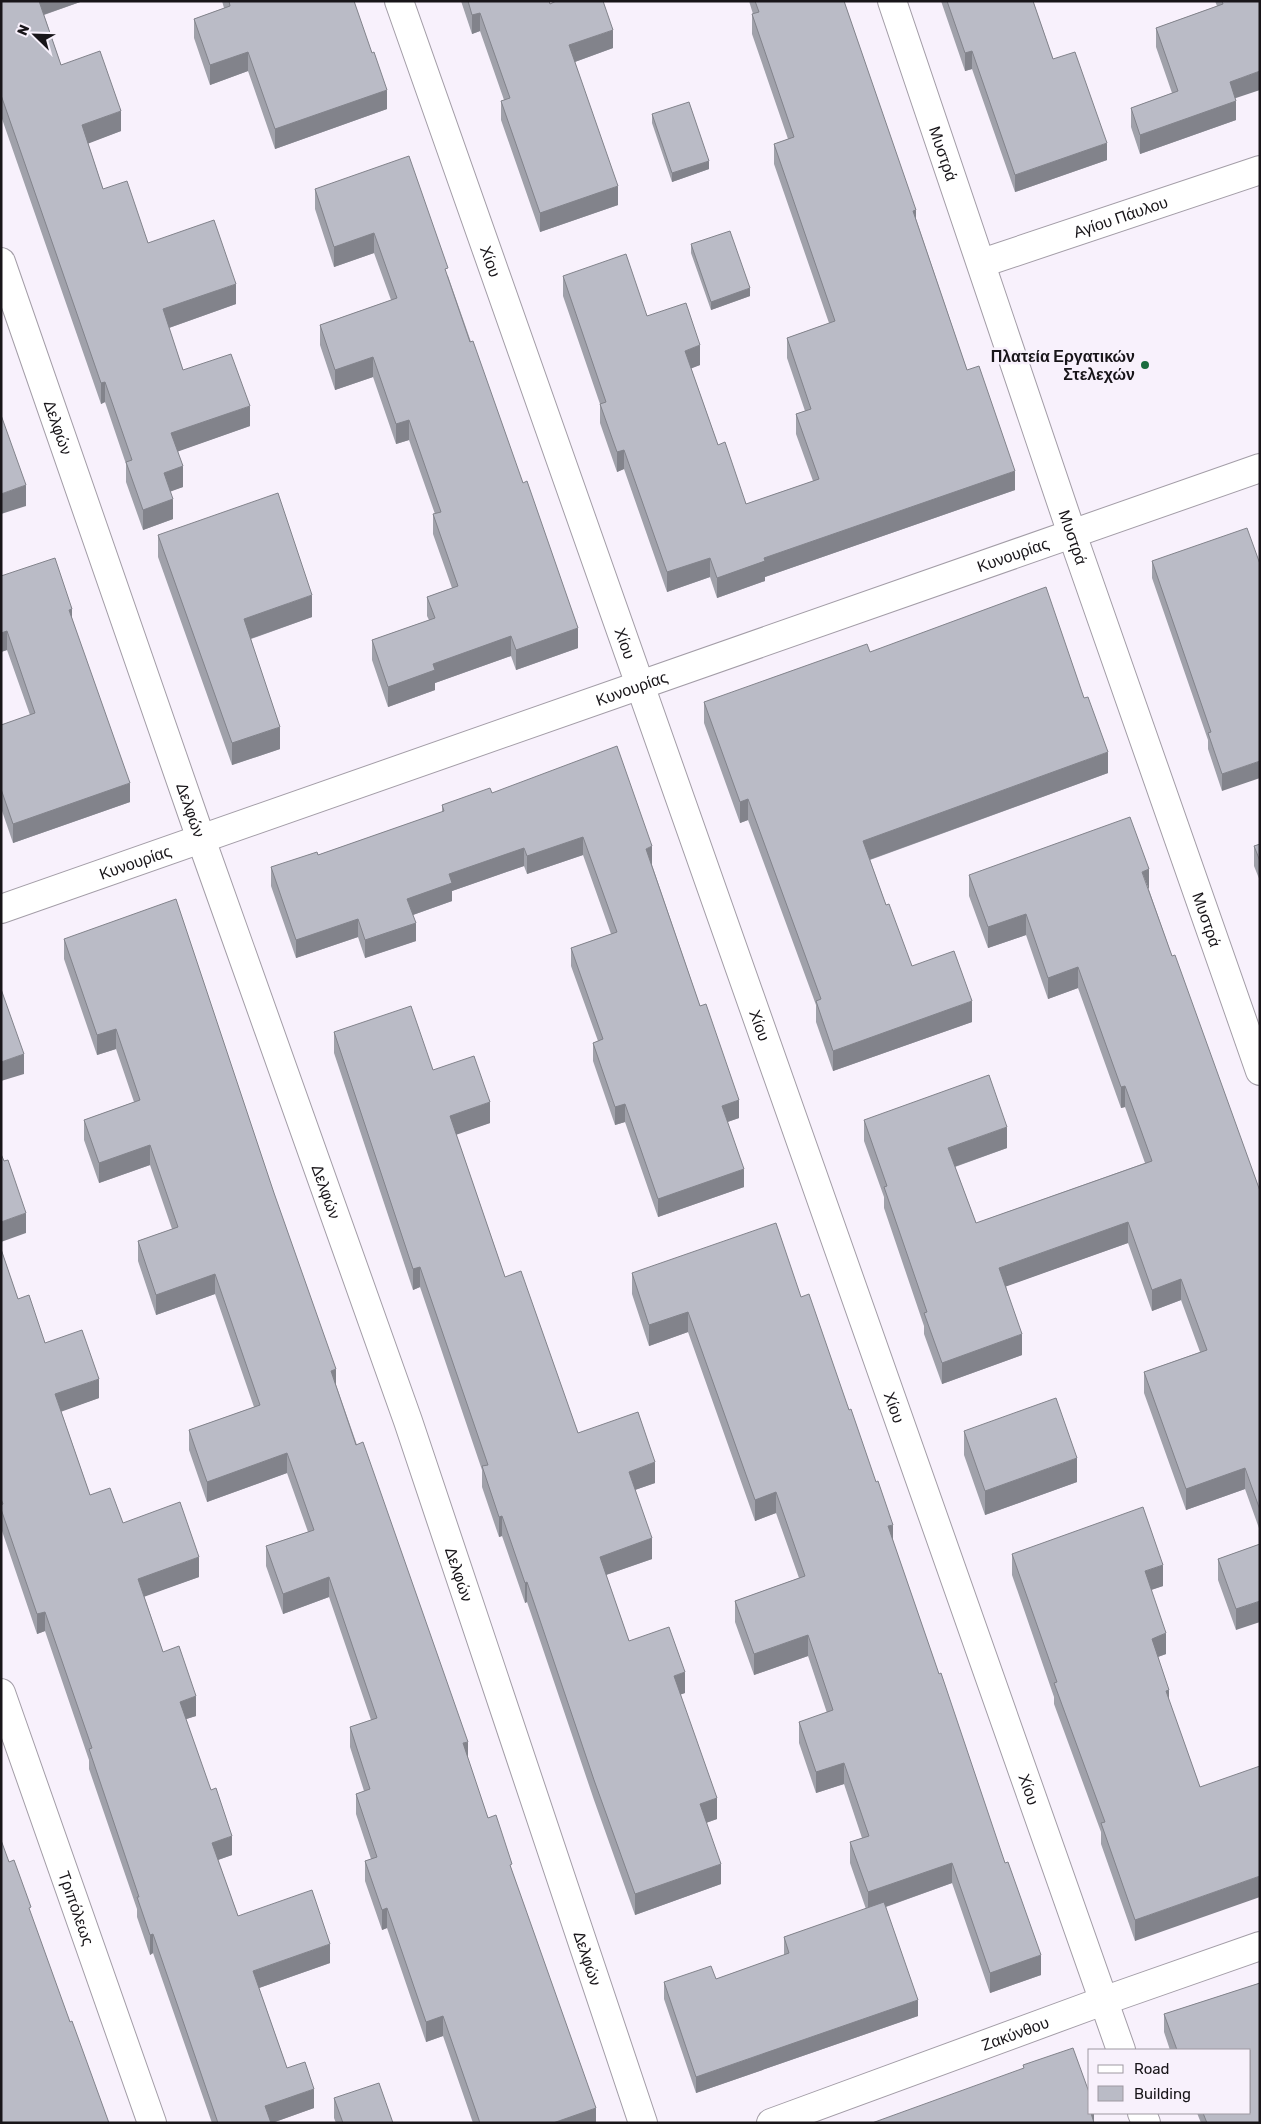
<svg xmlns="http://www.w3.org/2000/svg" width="1261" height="2124" font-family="Rubik,sans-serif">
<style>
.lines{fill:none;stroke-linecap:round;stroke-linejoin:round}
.minor-casing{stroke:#a39da7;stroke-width:30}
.minor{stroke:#fff;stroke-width:28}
.wall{fill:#a0a1aa}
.shaded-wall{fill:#82838b}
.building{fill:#babbc6;stroke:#82838b}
.poi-dot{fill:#1a6c3e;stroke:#f8f1fc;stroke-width:2}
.labels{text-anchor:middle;stroke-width:5;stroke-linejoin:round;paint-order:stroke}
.street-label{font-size:16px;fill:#181519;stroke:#f8f1fc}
.poi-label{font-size:16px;font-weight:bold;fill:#181519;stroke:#f8f1fc;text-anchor:end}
</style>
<rect width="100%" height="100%" fill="#f8f1fc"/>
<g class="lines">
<g class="minor-casing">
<g id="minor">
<path id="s1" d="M399,1L1121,2050"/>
<path id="s2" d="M892,1L1072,534L1260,1071"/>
<path id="s3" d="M1,262L201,839L408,1421L643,2123"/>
<path id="s4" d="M982,263L1260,170"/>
<path id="s5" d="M1,909L1260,468"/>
<path id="s6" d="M1,1693L152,2123"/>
<path d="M1142,2113L1146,2123"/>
<path id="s7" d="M771,2123L1103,2001L1260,1946"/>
</g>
</g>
<use href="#minor" class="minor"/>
</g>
<path class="wall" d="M1,1H83L44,15L61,65L121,131L88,143L103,189L148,243L236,304L169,328L183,370L250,426L178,451L183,487L170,491L173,519L143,530L126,482V464L105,402L101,404L1,116Z
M222,1H354L387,109L275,149L248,71L210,85L194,38V19L224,8Z
M461,1H549L550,4L613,48L575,62L618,205L540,232L501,120V101L504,100L480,31L472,34Z
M749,1H844L916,219L967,370L1015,490L765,577V581L717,598L710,577L667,592L624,469L617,472L600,423V404L563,296V276L647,316L700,365L691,368L718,445L746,504L813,481L796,434V414L805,411L787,358V338L829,323L774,164V144L788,139L752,34V14H753Z
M941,1H1033L1053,59L1107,160L1015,192L972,69L965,71Z
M1215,1H1260L1235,98L1236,120L1140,154L1131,127V108L1172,93L1156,47V28L1217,6Z
M652,114L709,169L672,182L652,123Z
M315,189L448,276L578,648L516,670L511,656L435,683V690L388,707L372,660V640L429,620L427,616V597L452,588L433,534V514H435L409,440L396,444L373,377L335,390L320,345V325L391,300L374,253L334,267L315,209Z
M691,244L750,296L711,310L691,253Z
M158,535L312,617L251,639L280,749L232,765L158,557Z
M1152,561L1260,564L1222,791L1208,749V740L1152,578Z
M1,576L72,618L130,802L13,843L1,808V725L30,715L7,650L1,652Z
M870,652L1108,773L870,860L886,905L912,966L972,1022L833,1071L816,1022V1005L748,820L740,823L704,723V702Z
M492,793L652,865L700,1006L739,1118L727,1122L744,1187L658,1217L625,1122L615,1125L593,1061V1043L598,1041L571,966V948L611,934L583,855L527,874L524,866L452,891V901L413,915L416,941L365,958L358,937L296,958L271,886V867L318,855L442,812V805Z
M1260,844V881L1254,866V846Z
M969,875L1149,890L1172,956L1260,1191V1531L1245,1489L1186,1510L1144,1393V1372L1200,1352L1181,1300L1152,1311L1128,1243L1006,1286L1022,1355L942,1384L924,1334V1326L884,1208V1197L864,1141V1120L1007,1148L955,1167L976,1223L1145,1163L1125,1107L1121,1108L1078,988L1048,999L1026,935L988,948L969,896Z
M64,939L336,1385L488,1818L512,1871L596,2123H473L443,2036L426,2042L387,1928L382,1930L365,1881V1861L371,1859L356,1814V1794L364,1791L350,1747V1727L371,1720L329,1597L283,1614L266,1566V1546L308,1532L287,1473L207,1502L189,1450V1430L254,1407L215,1294L156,1315L138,1261V1241L172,1229L150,1165L99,1183L84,1140V1120L134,1102L116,1049L97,1055L64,959Z
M334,1032L433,1070L490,1123L456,1134L505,1277L578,1433L655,1483L635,1490L652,1559L606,1575L629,1641L685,1693L680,1694L717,1819L706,1823L721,1884L635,1915L594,1800L527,1602L525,1603L502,1536L499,1537L482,1487V1470L420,1287L413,1290L334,1053Z
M1,1249L18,1299L45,1343L99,1398L61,1411L90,1495L123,1523L199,1577L144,1596L163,1652L196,1716L186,1719L232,1855L218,1860L238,1916L330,1963L259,1988L287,2068L314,2108L272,2123H212L153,1953L150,1955L137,1917V1909L89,1769V1760L45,1631L37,1634L1,1528Z
M632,1273L801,1297L893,1541L1041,1975L990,1993L952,1883L886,1907L918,2016L696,2093L664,1999V1982L716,1979L784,1955V1937L866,1909L850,1863V1842L862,1838L844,1784L816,1793L799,1743V1722L827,1713L808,1656L754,1675L735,1622V1601L799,1578L776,1513L755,1521L688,1332L649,1346L632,1294Z
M964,1431L1077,1482L985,1515L964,1455Z
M1260,1544L1236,1630L1218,1580V1559Z
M1012,1554L1163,1586L1151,1590L1166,1654L1158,1657L1169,1701L1200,1787L1135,1941L1101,1844V1832L1054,1704V1697L1012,1575Z
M1260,1983V2123H1201L1197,2113H1250V2050H1170L1164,2032V2014Z
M334,2098L393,2123H336L334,2118Z"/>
<path class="shaded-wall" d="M37,1H83L37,17Z
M480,13V31L472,34V15Z
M613,30V48L569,64V45Z
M972,51V69L965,71V53Z
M248,52V71L210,85V65Z
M1260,71V90L1230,100V82Z
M387,90V109L275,149V129Z
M1236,101V120L1140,154V135Z
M121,111V131L82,146V125Z
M1107,143V160L1015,192V175Z
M709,161V169L672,182V173Z
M618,186V205L540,232V213Z
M916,210V230L913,211Z
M374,233V253L334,267V247Z
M236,284V304L163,330V309Z
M750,288V296L711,310V302Z
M700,345V365L685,371V351Z
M373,357V377L335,390V370Z
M105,382V402L101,404V383Z
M250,406V426L171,454V433Z
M409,420V440L396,444V424Z
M624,450V469L617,472V452Z
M183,466V487L164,494V473Z
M1015,471V490L765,577V581L717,598V578L764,558Z
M26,485V506L1,514V494Z
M173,499V519L143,530V510Z
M710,558V577L667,592V572Z
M312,595V617L244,641V619Z
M72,609V627L69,610Z
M578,628V648L516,670V650Z
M7,631V650L1,652V633Z
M511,636V656L435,683V690L388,707V687L433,664Z
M280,727V749L232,765V743Z
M1108,752V773L863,862V841Z
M1260,761V778L1222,791V774Z
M130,783V802L13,843V824Z
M748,799V820L740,823V802Z
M583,837V855L527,874V856Z
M652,846V865L646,867V849Z
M524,848V866L452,891V901L407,917V899L449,874Z
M1149,869V890L1142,872Z
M1026,914V935L988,948V927Z
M358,919V937L296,958V940Z
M416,923V941L365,958V940Z
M1078,967V988L1048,999V978Z
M972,1001V1022L833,1071V1051Z
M116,1029V1049L97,1055V1035Z
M24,1054V1074L1,1081V1062Z
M1125,1086V1107L1121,1108V1087Z
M739,1100V1118L722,1124V1106Z
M490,1102V1123L450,1137V1116Z
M625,1104V1122L615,1125V1107Z
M1007,1127V1148L948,1169V1148Z
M150,1145V1165L99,1183V1163Z
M744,1169V1187L658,1217V1199Z
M26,1213V1233L1,1242V1222Z
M1128,1222V1243L999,1289V1268Z
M420,1267V1287L413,1290V1269Z
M215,1274V1294L156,1315V1295Z
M1181,1279V1300L1152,1311V1290Z
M688,1312V1332L649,1346V1325Z
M1022,1334V1355L942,1384V1363Z
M336,1369V1389L331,1371Z
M99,1379V1398L55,1414V1394Z
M287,1453V1473L207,1502V1482Z
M1077,1458V1482L985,1515V1491Z
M655,1462V1483L629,1492V1472Z
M1245,1468V1489L1186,1510V1489Z
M776,1492V1513L755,1521V1500Z
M502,1516V1536L499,1537V1517Z
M893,1525V1545L888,1526Z
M652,1538V1559L600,1577V1557Z
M199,1557V1577L138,1599V1579Z
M1163,1565V1586L1145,1592V1571Z
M329,1577V1597L283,1614V1594Z
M527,1582V1602L525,1603V1583Z
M1260,1601V1622L1236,1630V1609Z
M45,1612V1631L37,1634V1614Z
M1166,1633V1654L1152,1659V1639Z
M808,1635V1656L754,1675V1654Z
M685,1672V1693L674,1697V1676Z
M1169,1690V1711L1166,1691Z
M196,1696V1716L180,1721V1702Z
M468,1742V1762L463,1743Z
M844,1763V1784L816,1793V1772Z
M717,1798V1819L700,1825V1804Z
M232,1836V1855L212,1862V1843Z
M952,1863V1883L868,1913V1892Z
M721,1864V1884L635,1915V1894Z
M1260,1876V1897L1135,1941V1920Z
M387,1908V1928L382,1930V1910Z
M153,1934V1953L150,1955V1935Z
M330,1944V1963L253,1990V1971Z
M1041,1955V1975L990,1993V1973Z
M918,2000V2016L696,2093V2077Z
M443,2016V2036L426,2042V2022Z
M314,2089V2108L272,2123H265V2106Z
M1089,2107H1090V2113H1094V2123H1089Z
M596,2108V2123H553Z"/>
<path class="building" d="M1,1H39L61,65L100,51L121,111L82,125L103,189L127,181L148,243L214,220L236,284L163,309L183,370L231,354L250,406L171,433L183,466L164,473L173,499L143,510L126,462L132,460L105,382L101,383L1,95Z
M229,1H354L372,53L374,52L387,90L275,129L248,52L210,65L194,19L230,6Z
M468,1H549L550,4L556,1H603L613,30L569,45L618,186L540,213L501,101L510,98L480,13L472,15Z
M755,1H844L916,210L913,211L967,370L979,366L1015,471L764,558L765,561L717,578L710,558L667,572L624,450L617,452L600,404L606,402L563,276L626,254L647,316L686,303L700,345L685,351L718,445L725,442L746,504L819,479L796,414L811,409L787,338L835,321L774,144L794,137L752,14L759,12Z
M947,1H1033L1053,59L1075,52L1107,143L1015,175L972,51L965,53Z
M1222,1H1260V71L1230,82L1236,101L1140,135L1131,108L1178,91L1156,28L1223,4Z
M689,102L709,161L672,173L652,114Z
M409,156L448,268L445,269L470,342L473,341L523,483L527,481L578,628L516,650L511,636L433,664L435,670L388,687L372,640L435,618L427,597L458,586L433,514L441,512L409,420L396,424L373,357L335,370L320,325L397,298L374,233L334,247L315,189Z
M730,231L750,288L711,302L691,244Z
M1,415L26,485L1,494Z
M278,493L312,595L244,619L280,727L232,743L158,535Z
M1247,528L1260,564V761L1222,774L1208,733L1211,732L1152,561Z
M55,558L72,609L69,610L130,783L13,824L1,789V725L35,713L7,631L1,633V576Z
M1046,587L1084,698L1088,697L1108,752L863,841L886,905L889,904L912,966L954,951L972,1001L833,1051L816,1001L821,999L748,799L740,802L704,702L867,644L870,652Z
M617,746L652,846L646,849L700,1006L706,1004L739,1100L722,1106L744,1169L658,1199L625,1104L615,1107L593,1043L603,1039L571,948L617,932L583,837L527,856L524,848L449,874L452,883L407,899L416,923L365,940L358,919L296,940L271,867L317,852L318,855L444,811L442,805L490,788L492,793Z
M1130,817L1149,869L1142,872L1172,956L1175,955L1260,1191V1510L1245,1468L1186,1489L1144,1372L1207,1350L1181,1279L1152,1290L1128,1222L999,1268L1022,1334L942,1363L924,1313L927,1312L884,1187L887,1186L864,1120L989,1075L1007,1127L948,1148L976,1223L1152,1161L1125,1086L1121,1087L1078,967L1048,978L1026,914L988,927L969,875Z
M1260,844V861L1254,846Z
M176,899L274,1193L336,1369L331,1371L356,1445L363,1442L468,1742L463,1743L488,1818L496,1815L512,1864L510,1865L596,2108L553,2123H480L443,2016L426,2022L387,1908L382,1910L365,1861L377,1857L356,1794L370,1789L350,1727L377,1718L329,1577L283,1594L266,1546L314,1530L287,1453L207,1482L189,1430L260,1405L215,1274L156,1295L138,1241L178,1227L150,1145L99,1163L84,1120L140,1100L116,1029L97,1035L64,939Z
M1,989L24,1054L1,1062Z
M411,1006L433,1070L474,1056L490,1102L450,1116L505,1277L521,1271L578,1433L638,1412L655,1462L629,1472L652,1538L600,1557L629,1641L669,1627L685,1672L674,1676L717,1798L700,1804L721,1864L635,1894L594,1780L527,1582L525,1583L502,1516L499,1517L482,1466L488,1465L420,1267L413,1269L334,1032Z
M1,1154L4,1161L8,1160L26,1213L1,1222Z
M776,1223L801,1297L809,1294L849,1410L851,1409L876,1482L878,1481L893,1525L888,1526L939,1674L941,1673L1005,1863L1008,1862L1041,1955L990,1973L952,1863L868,1892L850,1842L869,1836L844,1763L816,1772L799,1722L833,1710L808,1635L754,1654L735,1601L805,1576L776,1492L755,1500L688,1312L649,1325L632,1273Z
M1,1249L18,1299L29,1295L45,1343L82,1330L99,1379L55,1394L90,1495L110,1488L123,1523L180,1502L199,1557L138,1579L163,1652L179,1646L196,1696L180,1702L211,1790L216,1788L232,1836L212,1843L238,1916L312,1890L330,1944L253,1971L287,2068L305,2062L314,2089L265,2106L271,2123H218L153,1934L150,1935L137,1897H139L89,1749L92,1748L45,1612L37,1614L1,1509V1505L3,1504L1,1499Z
M1056,1398L1077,1458L985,1491L964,1431Z
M1143,1507L1163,1565L1145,1571L1166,1633L1152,1639L1169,1690L1166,1691L1200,1787L1260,1766V1876L1135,1920L1101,1823L1105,1822L1054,1683L1057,1682L1012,1554Z
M1260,1544V1601L1236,1609L1218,1559Z
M1,1840L9,1862L14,1860L31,1907L29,1908L70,2022L72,2021L109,2123H1Z
M884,1902L918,2000L696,2077L664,1982L711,1966L716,1979L789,1953L784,1937Z
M1260,1983V2123H1207L1203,2113H1250V2050H1177L1164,2014Z
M1073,2048L1090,2095V2107H1089L1090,2113H1091L1094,2123H872L1024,2068L1023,2065Z
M379,2083L393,2123H343L334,2098Z"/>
<circle class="poi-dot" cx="1145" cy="365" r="5"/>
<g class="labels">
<g class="street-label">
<text dy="6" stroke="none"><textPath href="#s2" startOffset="161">Μυστρά</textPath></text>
<text dy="6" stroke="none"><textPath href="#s4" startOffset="146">Αγίου Πάυλου</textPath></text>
<text dy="6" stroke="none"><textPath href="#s1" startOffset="276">Χίου</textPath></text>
<text dy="6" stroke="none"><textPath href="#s3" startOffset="175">Δελφών</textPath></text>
<text dy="6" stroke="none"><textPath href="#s2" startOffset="566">Μυστρά</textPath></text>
<text dy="6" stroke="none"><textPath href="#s5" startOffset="1072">Κυνουρίας</textPath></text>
<text dy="6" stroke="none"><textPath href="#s1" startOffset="681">Χίου</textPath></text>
<text dy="6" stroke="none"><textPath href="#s5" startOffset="668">Κυνουρίας</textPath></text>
<text dy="6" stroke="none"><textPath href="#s3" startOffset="580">Δελφών</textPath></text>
<text dy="6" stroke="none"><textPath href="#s5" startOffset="142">Κυνουρίας</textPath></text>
<text dy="6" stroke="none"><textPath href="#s2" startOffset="971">Μυστρά</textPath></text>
<text dy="6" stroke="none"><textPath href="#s1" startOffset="1086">Χίου</textPath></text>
<text dy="6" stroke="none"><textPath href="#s3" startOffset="985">Δελφών</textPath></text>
<text dy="6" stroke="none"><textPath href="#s1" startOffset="1491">Χίου</textPath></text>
<text dy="6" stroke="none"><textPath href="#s3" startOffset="1390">Δελφών</textPath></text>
<text dy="6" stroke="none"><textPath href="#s1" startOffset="1896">Χίου</textPath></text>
<text dy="6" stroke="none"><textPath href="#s6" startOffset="228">Τριπόλεως</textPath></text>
<text dy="6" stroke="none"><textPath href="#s3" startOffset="1795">Δελφών</textPath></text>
<text dy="6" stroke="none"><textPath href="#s7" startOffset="260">Ζακύνθου</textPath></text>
</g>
<g class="poi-label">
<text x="1135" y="362">Πλατεία Εργατικών<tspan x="1135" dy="18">Στελεχών</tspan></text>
</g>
</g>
<rect width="1261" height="2124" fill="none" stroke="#181519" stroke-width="5"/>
<rect x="1088" y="2049" width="162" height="65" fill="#f8f1fc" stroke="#9e99a1"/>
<rect x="1098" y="2065" width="25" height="8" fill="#ffffff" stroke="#9e99a1"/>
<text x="1134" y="2074" font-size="15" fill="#181519">Road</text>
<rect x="1098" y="2086" width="25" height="15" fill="#babbc6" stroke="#9e99a1"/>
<text x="1134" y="2099" font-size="15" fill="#181519">Building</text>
<g transform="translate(35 35) rotate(293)" stroke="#f8f1fc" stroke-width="4" paint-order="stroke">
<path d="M0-4L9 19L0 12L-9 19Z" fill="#181519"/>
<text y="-8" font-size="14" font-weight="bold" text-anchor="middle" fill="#181519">N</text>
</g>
</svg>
